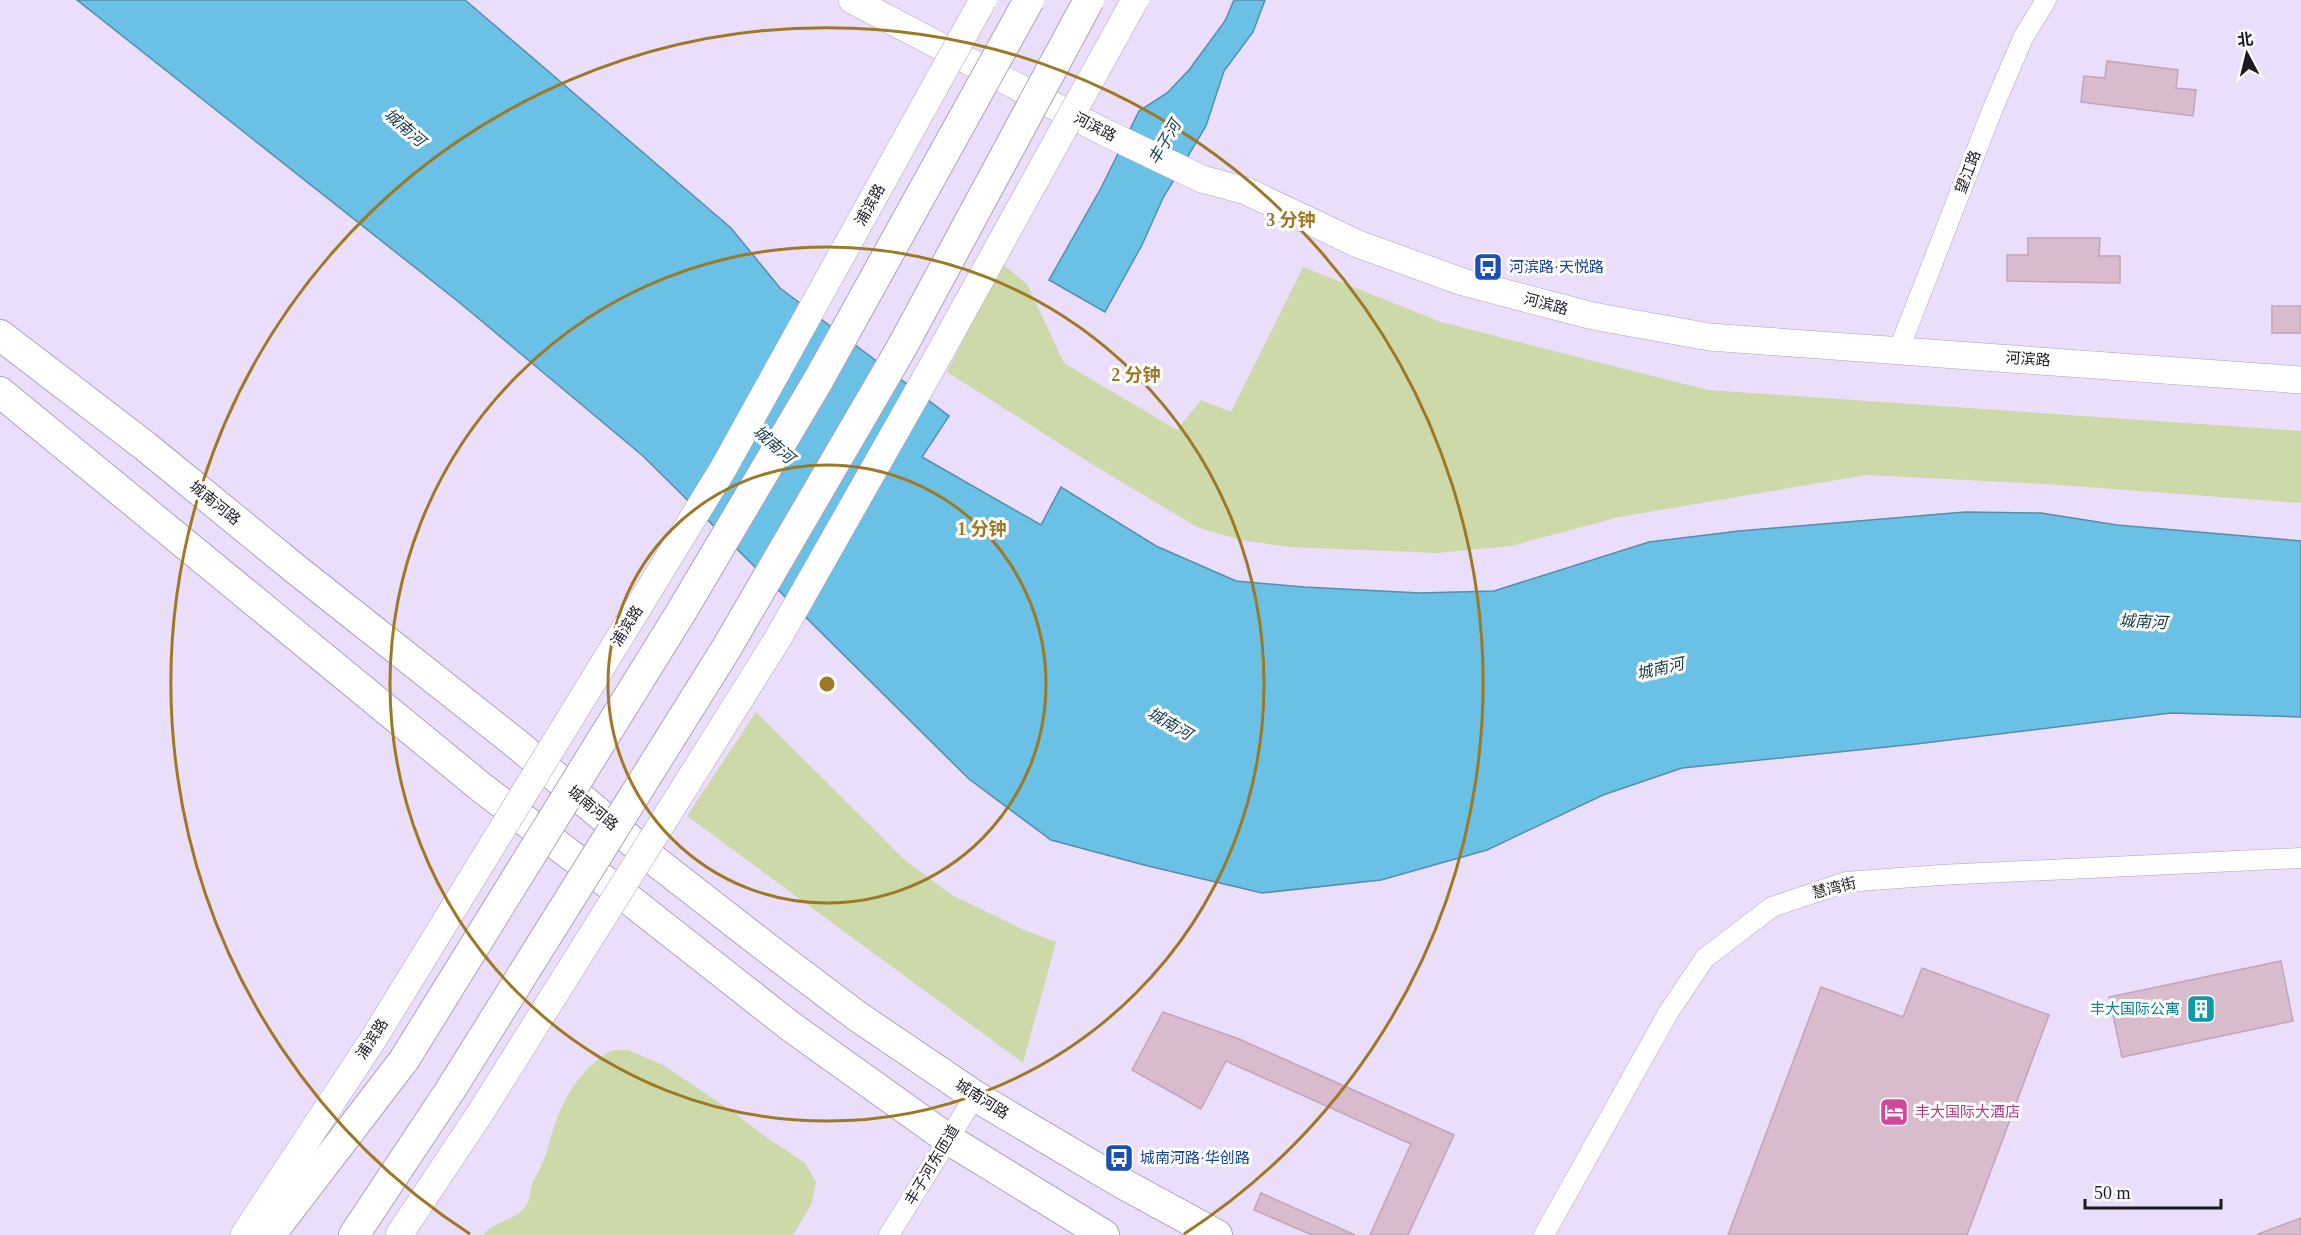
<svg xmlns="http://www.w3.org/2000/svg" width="2301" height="1235" font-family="'Times New Roman','Noto Sans SC',serif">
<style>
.green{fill:#ced9aa}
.water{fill:#6bc0e5;stroke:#548eab;stroke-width:1.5}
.building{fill:#d8bbcd;stroke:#c1a5b6;stroke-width:1.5}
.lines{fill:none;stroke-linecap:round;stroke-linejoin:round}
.street-casing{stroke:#afa2bd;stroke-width:21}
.secondary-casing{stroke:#afa2bd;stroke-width:28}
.primary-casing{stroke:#afa2bd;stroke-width:32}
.street{stroke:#fff;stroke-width:20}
.secondary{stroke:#fff;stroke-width:27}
.primary{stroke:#fff;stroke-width:30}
.secondary-bridge-casing{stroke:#afa2bd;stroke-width:28;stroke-linecap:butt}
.primary-bridge-casing{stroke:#afa2bd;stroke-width:32;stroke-linecap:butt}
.secondary-bridge{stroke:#fff;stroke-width:27}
.primary-bridge{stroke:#fff;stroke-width:30}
.ring{fill:none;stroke:#9e7925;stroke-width:3}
.labels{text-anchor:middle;stroke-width:6;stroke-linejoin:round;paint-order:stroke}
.street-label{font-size:15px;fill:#1d1923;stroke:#fff}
.transit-label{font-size:15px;fill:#164399;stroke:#fff;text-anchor:start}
.culture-label{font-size:15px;fill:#0d838f;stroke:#fff;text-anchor:end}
.hotel-label{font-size:15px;fill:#b23c85;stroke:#fff;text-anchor:start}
.water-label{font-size:16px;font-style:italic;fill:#133a49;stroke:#fff}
.centre{fill:#9e7925;stroke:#fff;stroke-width:3}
.ring-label{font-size:18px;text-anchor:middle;font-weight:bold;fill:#9e7925;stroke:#fff;stroke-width:6;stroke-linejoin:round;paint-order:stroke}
</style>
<rect width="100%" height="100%" fill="#ebdefb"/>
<path class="green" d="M1002,264L1027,284L1064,363L1177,430L1201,400L1231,412L1303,267L1441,322L1708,390L2301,431V503L2046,484L1867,475L1619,517L1511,546L1437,553L1289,547L1240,540L1197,527L1095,466L947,372Z
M756,712L907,862L954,896L1024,930L1056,942L1023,1063L687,816Z
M613,1050H628L663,1065L736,1114L766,1137L806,1164L816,1182L811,1205L793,1235H483C494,1221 514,1221 525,1207C531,1199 530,1189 533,1181C536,1175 540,1170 542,1164C548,1152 550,1137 555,1124C566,1093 584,1065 613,1050Z"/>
<path class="water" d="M77,0H465L731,228L780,288L949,416L922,457L1041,525L1061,487L1156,546L1236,581L1304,587L1420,593L1494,591L1649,542L1739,531L1965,512L2041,513L2117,525L2301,541V717L2171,713L1916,744L1682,768L1603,795L1487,850L1381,880L1262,893L1144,865L1051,840L969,779L643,456L460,303Z
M1234,0H1265L1253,32L1224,71L1206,126L1163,198L1142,245L1105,312L1049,280L1101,188L1139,111L1167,93L1189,70L1225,21Z"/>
<path class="building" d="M2107,61L2178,70L2176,88L2196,90L2193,116L2081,102L2084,76L2105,78Z
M2028,238H2100L2099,256H2120V283L2007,281V255H2028Z
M2272,306H2301V333H2272Z
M2281,961L2293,1021L2122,1057L2109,997Z
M1922,968L2049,1015L1967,1235H1728L1821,987L1903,1017Z
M1163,1012L1239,1039L1454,1135L1408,1235H1370L1411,1144L1226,1061L1201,1109L1132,1070Z
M1261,1193L1355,1235H1312L1254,1210Z
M2301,1218V1235H2259L2258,1234Z"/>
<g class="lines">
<g class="street-casing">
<path id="street" d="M1899,349L1993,108L2023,38L2046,0
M889,1235L975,1096
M1544,1235L1668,1013L1705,958L1772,907L1846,882L1940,875L2301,858"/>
</g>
<g class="secondary-casing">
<path id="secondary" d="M852,0L1102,131L1202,179L1246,191L1358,244L1463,282L1593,316L1709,337L2301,380
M244,1235L374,1038
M399,1235L479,1115"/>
</g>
<g class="primary-casing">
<path id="primary" d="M0,335L145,446L298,571L518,745L654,860L767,948L857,1016L975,1096L1120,1182L1217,1235
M0,392L482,788L626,897L790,1026L948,1139L1104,1235
M270,1235L404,1060
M354,1235L451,1089"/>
</g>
<use href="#street" class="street"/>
<use href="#secondary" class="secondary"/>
<use href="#primary" class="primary"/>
<g class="secondary-bridge-casing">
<path id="secondary-bridge" d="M374,1038L723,469L983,0
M479,1115L777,640L932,367L1135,0"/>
</g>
<g class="primary-bridge-casing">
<path id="primary-bridge" d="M404,1060L683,609L819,379L1029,0
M451,1089L726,649L902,347L1089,0"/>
</g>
<use href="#secondary-bridge" class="secondary-bridge"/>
<use href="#primary-bridge" class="primary-bridge"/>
</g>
<g class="ring">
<circle cx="827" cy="684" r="219"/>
<circle cx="827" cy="684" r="437"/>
<path d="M470 1234A656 656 0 1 1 1184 1234"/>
</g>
<defs>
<g id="bus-square" transform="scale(1.5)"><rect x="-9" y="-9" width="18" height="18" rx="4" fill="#1a4fb4" stroke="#fff"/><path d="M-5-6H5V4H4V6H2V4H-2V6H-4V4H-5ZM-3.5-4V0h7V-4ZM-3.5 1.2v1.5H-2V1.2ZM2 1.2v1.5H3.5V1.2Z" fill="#fff"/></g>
<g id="building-square" transform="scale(1.5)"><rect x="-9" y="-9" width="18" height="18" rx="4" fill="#0f9aa8" stroke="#fff"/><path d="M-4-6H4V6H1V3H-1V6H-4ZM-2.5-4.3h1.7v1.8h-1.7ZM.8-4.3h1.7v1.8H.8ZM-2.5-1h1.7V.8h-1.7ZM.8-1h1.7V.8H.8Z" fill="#fff"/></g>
<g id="hotel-square" transform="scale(1.5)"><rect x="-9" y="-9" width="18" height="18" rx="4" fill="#d1479c" stroke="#fff"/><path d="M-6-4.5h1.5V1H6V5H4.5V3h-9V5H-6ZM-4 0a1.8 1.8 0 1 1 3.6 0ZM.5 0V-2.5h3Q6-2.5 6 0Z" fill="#fff"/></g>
</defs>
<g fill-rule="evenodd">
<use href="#bus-square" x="1488" y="267"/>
<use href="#building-square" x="2201" y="1009"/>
<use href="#hotel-square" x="1894" y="1112"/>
<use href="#bus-square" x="1119" y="1158"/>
</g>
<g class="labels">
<g class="street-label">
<text transform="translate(1095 127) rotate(27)" y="5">河滨路</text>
<text transform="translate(1968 172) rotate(-69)" y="5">望江路</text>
<text transform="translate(870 205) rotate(-61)" y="5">浦滨路</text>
<text transform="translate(1546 304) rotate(15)" y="5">河滨路</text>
<text transform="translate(2028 359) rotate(4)" y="5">河滨路</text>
<text transform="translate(215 503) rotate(39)" y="5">城南河路</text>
<text transform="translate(627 626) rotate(-58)" y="5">浦滨路</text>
<text transform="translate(593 808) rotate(40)" y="5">城南河路</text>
<text transform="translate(1834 888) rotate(-14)" y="5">慧湾街</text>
<text transform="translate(372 1039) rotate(-57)" y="5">浦滨路</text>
<text transform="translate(982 1099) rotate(32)" y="5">城南河路</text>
<text transform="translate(932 1165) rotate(-59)" y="5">丰子河东匝道</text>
</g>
<g class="transit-label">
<text x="1509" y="272">河滨路·天悦路</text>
<text x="1140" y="1163">城南河路·华创路</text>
</g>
<g class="culture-label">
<text x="2180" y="1014">丰大国际公寓</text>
</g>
<g class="hotel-label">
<text x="1915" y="1117">丰大国际大酒店</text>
</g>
<g class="water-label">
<text transform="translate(405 127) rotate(41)" y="6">城南河</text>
<text transform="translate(1164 142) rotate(-60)" y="6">丰子河</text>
<text transform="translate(774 444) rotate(41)" y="6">城南河</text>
<text transform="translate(2143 621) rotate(3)" y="6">城南河</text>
<text transform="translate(1660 668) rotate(-13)" y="6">城南河</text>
<text transform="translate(1170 723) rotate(30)" y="6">城南河</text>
</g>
</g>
<circle cx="827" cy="684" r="9" class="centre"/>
<g class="ring-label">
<text x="1291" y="226">3 分钟</text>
<text x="1136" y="381">2 分钟</text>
<text x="982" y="535">1 分钟</text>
</g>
<g transform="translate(2247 54) rotate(353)" stroke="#ffffff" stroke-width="4.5" paint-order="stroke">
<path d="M0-4.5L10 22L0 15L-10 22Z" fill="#1d1923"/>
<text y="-9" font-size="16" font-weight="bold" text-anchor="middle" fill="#1d1923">北</text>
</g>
<path d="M2085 1199v9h136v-9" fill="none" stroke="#1d1923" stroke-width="3"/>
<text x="2094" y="1199" font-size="18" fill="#1d1923" stroke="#ffffff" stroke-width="4.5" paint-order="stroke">50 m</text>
</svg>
